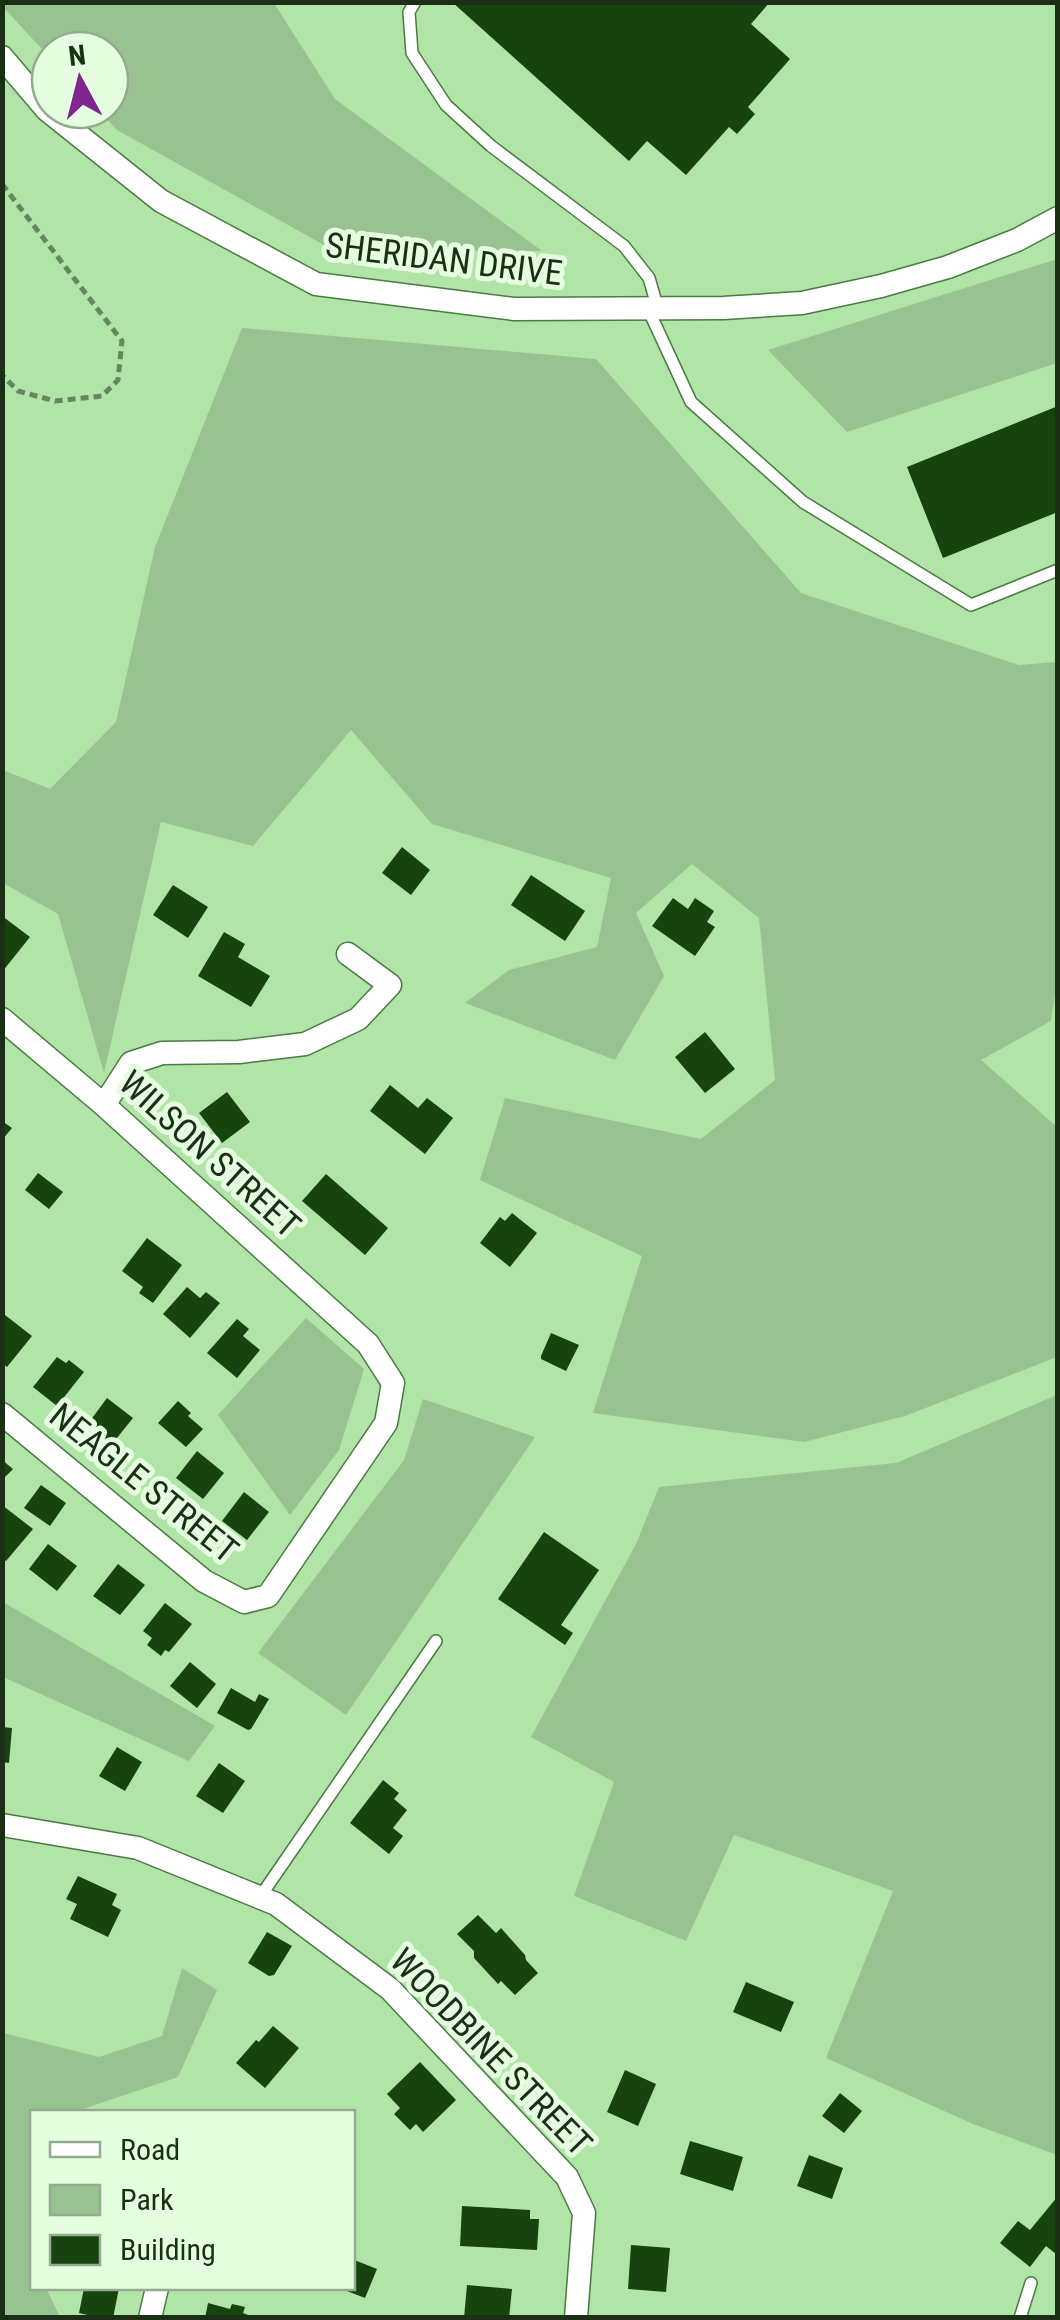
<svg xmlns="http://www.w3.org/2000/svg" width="1060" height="2320" font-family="'Roboto Condensed',sans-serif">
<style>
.green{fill:#98c391}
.building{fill:#16430e}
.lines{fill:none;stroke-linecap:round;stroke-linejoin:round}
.lane-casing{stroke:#4a7b42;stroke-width:14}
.street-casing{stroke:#4a7b42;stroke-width:25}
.path{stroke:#64885d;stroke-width:5;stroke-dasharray:8 5;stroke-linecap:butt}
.lane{stroke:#fff;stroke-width:11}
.street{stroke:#fff;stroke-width:22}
.labels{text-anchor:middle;stroke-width:10;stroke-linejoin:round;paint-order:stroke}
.street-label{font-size:35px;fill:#1b2f17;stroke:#e4fedf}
</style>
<rect width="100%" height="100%" fill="#b0e5a7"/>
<path class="green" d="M3,2L274,3L335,99L542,251L333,250L117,130L98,110H110V50H50V58L3,7Z
M1057,259V363L847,432L768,350Z
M242,328L596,359L801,593L1019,665L1057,662L1058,975L1051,1021L981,1060L1057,1127V1357L905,1416L804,1442L593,1413L642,1256L480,1180L505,1098L701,1139L775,1080L759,918L692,864L636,913L664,976L615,1060L465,1003L509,970L597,947L611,878L432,824L351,730L253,846L161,822L104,1073L58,914L3,883V770L50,789L116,722L155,547Z
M306,1318L364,1369L339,1450L290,1515L218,1415Z
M1057,1395V2155L973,2124L826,2058L893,1891L734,1835L686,1941L574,1896L614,1782L531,1737L636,1544L659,1487L896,1463Z
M423,1399L535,1437L346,1715L258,1653L404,1460Z
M3,1602L215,1726L189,1761L3,1677Z
M182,1968L217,1990L178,2077L74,2112H32V2288H46L60,2317H3V2033L99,2057L162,2036Z"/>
<path class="building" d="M452,2H770L751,24L790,59L748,107L755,114L737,134L729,127L686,175L647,141L629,161Z
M1058,406V512L943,558L907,467Z
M402,847L430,870L411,895L382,873Z
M531,875L585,911L565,941L511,905Z
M173,885L208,907L188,938L153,915Z
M673,898L688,909L695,898L714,911L707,922L715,927L695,956L652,926Z
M2,916L30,937L2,972Z
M224,932L245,944L238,957L270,976L251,1007L198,976Z
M705,1032L735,1069L705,1093L675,1057Z
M390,1085L418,1108L427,1098L453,1118L425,1154L370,1111Z
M227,1092L250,1122L222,1143L199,1113Z
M2,1121L12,1128L2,1140Z
M38,1173L63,1192L49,1209L25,1190Z
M326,1174L388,1228L365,1255L302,1201Z
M512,1213L537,1233L510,1267L480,1243L500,1217L505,1221Z
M147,1238L182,1265L153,1303L139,1293L143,1287L122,1271Z
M187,1287L200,1298L206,1292L220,1303L190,1338L163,1314Z
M5,1315L32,1336L7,1367L2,1363V1317Z
M237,1319L249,1329L243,1336L260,1350L237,1378L207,1353Z
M551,1333L579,1345L566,1371L541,1359V1356Z
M57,1357L66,1363L69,1360L84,1372L57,1406L33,1387Z
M107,1398L133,1418L108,1449L104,1445L99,1451L82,1437L87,1431L84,1429Z
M178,1401L191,1413L188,1416L203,1429L186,1447L158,1423Z
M197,1451L224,1473L203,1499L176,1478Z
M2,1460L13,1469L2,1480Z
M41,1485L66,1503L50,1526L24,1508Z
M244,1492L269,1512L247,1540L222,1521Z
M2,1505L33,1529L6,1561L2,1558Z
M544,1532L599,1570L561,1625L573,1633L565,1645L498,1599Z
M48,1544L77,1566L57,1591L29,1569Z
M118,1564L145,1585L120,1615L93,1596Z
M165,1603L192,1624L169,1652L165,1650L161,1656L147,1645L152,1638L143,1631Z
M190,1662L216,1684L197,1708L170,1686Z
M231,1688L255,1702L259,1694L269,1699L251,1729L248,1730L217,1713Z
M2,1727L12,1728L9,1763L2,1762Z
M117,1747L142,1762L125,1791L99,1776Z
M219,1763L245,1781L223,1813L196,1796Z
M383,1780L399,1793L394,1799L407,1810L393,1828L403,1836L389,1854L350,1823Z
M78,1876L117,1894L112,1905L121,1910L108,1937L70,1919L77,1904L66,1899Z
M478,1915L496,1933L501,1928L525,1955L526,1960L538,1973L515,1995L501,1981L498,1984L474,1958V1951L457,1934Z
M267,1932L292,1946L274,1975L269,1976L248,1963Z
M746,1982L794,2002L781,2032L733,2012Z
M273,2026L299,2048L265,2088L236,2063L256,2040L259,2042Z
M420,2062L456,2100L423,2132L416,2124L410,2130L394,2114L400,2108L387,2094Z
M625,2070L656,2084L638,2126L607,2112Z
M840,2093L862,2111L844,2133L822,2116Z
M690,2141L743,2157L733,2191L680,2174Z
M809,2155L843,2168L832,2199L797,2186Z
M1058,2196V2253L1056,2254L1046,2246L1030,2267L1000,2243L1018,2221L1030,2230Z
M462,2206L530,2210V2219H539L537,2250L460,2246Z
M631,2245L670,2248L666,2292L628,2289Z
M352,2259L377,2269L365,2298L339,2288H352Z
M467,2285L512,2289L509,2318H464Z
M84,2288H119L113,2318H100L79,2313Z
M208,2303L230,2309L232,2304L245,2307L243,2313L256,2318H205Z"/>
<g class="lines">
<g class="lane-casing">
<path id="lane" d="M415,2L409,12L412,53L446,105L491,146L624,246L649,278L658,309
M648,309L691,402L803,502L971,605L1058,570
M260,1897L436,1641
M1020,2318L1031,2283"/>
</g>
<g class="street-casing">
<path id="street" d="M2,57L47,110L161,201L316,284L514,309L723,308L802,303L881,286L948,267L1017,240L1058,218
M2,1019L104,1105L368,1344L393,1383L386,1423L268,1596L244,1602L204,1581L2,1414
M104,1105L131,1063L162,1053L239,1052L305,1044L358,1019L390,985L348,954
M2,1825L138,1848L276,1904L390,1989L567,2177L584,2213L576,2318
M150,2318L157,2288"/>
</g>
<path class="path" d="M2,184L122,341L118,380L102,396L55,401L18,391L2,375"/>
<use href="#lane" class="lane"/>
<use href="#street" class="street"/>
</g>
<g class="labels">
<g class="street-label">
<text transform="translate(444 259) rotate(7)" y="12">SHERIDAN DRIVE</text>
<text transform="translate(210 1154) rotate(42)" y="12">WILSON STREET</text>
<text transform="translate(144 1483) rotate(39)" y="12">NEAGLE STREET</text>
<text transform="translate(491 2052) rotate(46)" y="12">WOODBINE STREET</text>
</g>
</g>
<rect width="1060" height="2320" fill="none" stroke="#1b2f17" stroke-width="10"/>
<rect x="30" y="2110" width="325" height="180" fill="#e4fedf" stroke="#94ab8f" stroke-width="2.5"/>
<rect x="50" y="2142" width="50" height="15" fill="#ffffff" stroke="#94ab8f" stroke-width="2.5"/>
<text x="120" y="2160" font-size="30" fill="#1b2f17">Road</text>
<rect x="50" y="2185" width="50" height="30" fill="#98c391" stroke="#94ab8f" stroke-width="2.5"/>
<text x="120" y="2210" font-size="30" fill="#1b2f17">Park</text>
<rect x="50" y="2235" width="50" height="30" fill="#16430e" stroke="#94ab8f" stroke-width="2.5"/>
<text x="120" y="2260" font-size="30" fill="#1b2f17">Building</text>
<g transform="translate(80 80) rotate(353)"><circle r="48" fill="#e4fedf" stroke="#94ab8f" stroke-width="2.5"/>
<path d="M0-8L18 38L0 25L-18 38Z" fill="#812591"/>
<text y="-15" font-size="28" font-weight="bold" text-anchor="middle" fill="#1b2f17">N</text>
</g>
</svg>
